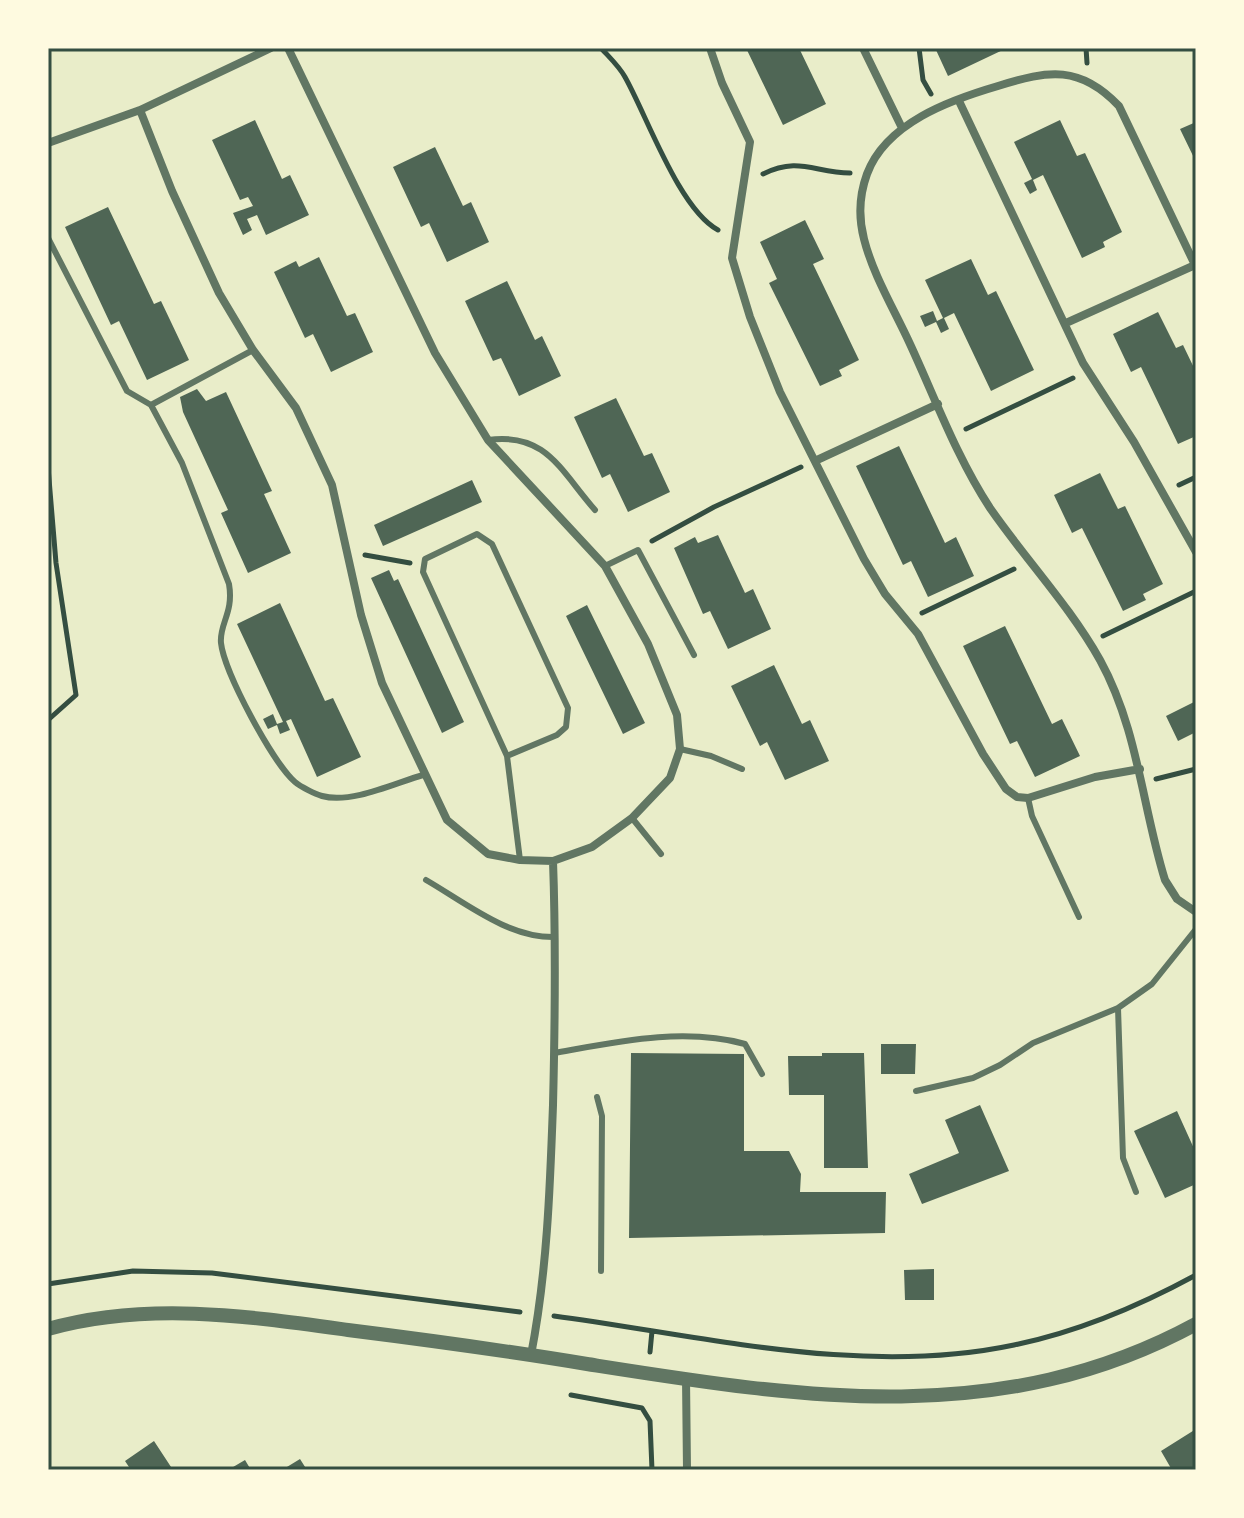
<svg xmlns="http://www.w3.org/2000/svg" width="1244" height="1518" font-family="Commissioner,sans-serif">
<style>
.building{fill:#4f6655}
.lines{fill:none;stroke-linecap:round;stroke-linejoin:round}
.path{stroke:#344e41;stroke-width:5}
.service{stroke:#617663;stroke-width:6}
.minor{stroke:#617663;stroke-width:8}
.tertiary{stroke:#617663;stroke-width:14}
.neatline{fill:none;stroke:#344e41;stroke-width:3}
</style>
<rect width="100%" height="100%" fill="#e9edc9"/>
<path class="building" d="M746,48H799L826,104L783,125Z
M941,48H1007L948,76L936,50Z
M255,120L282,179L290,175L309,215L266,235L257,215L247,219L252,230L243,235L233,213L253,206L248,197L240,200L212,140Z
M1060,120L1077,156L1085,153L1122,232L1103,242L1105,247L1082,258L1043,175L1033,180L1037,190L1030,194L1024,183L1032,179L1014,142Z
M1196,122V162L1180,129Z
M435,147L463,206L471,202L489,242L447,262L429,223L421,227L393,167Z
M108,207L154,304L161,301L189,360L147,380L119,321L111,325L65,227Z
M805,220L824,259L813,264L859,360L839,370L842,376L820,386L769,283L777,279L760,242Z
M319,257L347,316L355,313L373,352L331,372L313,334L305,338L274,272L296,261L299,267Z
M971,259L988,295L996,291L1034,370L991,391L954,313L944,318L949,329L941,333L936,322L925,327L920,316L933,311L937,321L943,318L925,280Z
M507,281L535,340L542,336L561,376L519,396L501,358L493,361L465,301Z
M1158,312L1176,348L1183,345L1196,372V436L1178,444L1141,367L1131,372L1113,334Z
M197,389L206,401L226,392L272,491L264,494L291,553L248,573L221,513L228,510L183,412L180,397Z
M616,398L644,456L652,453L670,492L628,512L610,474L602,478L574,417Z
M899,446L945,543L956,537L974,576L928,597L911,561L903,565L856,466Z
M1100,473L1118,509L1125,506L1163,584L1143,594L1146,600L1123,611L1082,528L1072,533L1054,495Z
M472,480L482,502L383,546L374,525Z
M718,535L745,593L753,589L771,629L728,649L710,611L703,614L674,548L695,537L698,543Z
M389,570L394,581L398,579L464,722L442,733L371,578Z
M280,603L325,701L333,698L361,757L317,777L291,719L286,721L290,730L280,734L277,725L268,729L263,719L273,714L277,724L283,722L237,624Z
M587,605L645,723L623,734L566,616Z
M1005,626L1052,724L1062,719L1080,756L1035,777L1017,741L1010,744L963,646Z
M774,665L802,724L810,720L829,761L785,780L767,742L760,746L731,686Z
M1196,701V732L1178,741L1166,716Z
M881,1044H916L915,1074H881Z
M631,1053L744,1054V1151H789L801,1174L800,1192H886L885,1233L629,1238Z
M822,1053H864L868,1168H824V1095H789L788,1056H822Z
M980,1105L1009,1171L922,1204L909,1174L959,1153L945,1120Z
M1177,1111L1196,1153V1184L1165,1198L1134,1131Z
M934,1269V1300H905L904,1270Z
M1196,1429V1470H1172L1161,1451Z
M154,1441L173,1470H131L125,1461Z
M300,1459L307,1470H282Z
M245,1460L251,1470H228Z"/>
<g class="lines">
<path class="path" d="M601,48C609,57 619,66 625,77C647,116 679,209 718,230
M919,48L923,80L931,94
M1086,48L1087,63
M763,174C799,156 815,173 850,173
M966,429L1073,378
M48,467L56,563L76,695L48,720
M1179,485L1196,477
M652,541L714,507L801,467
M365,555L410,563
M922,613L1014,569
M1103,636L1196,591
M1156,779L1196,769
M48,1284L133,1271L212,1273L520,1312
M554,1316C704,1336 863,1377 1014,1345C1078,1332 1139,1306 1196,1275
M650,1352L652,1331
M571,1395L642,1408L650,1421L652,1470"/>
<path class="service" d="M48,238L127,391L151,405L182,463L229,584C234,613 219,624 221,643C224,672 273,763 295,782C301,787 315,794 322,796C352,804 395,783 423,775
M151,405L253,350
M488,440C546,432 560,470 595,510
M605,566L638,550L694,655
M680,749L711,756L742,769
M507,756L557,735L566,727L568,708L492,544L477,534L425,559L423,572L507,756L520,860
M1028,798L1032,816L1079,917
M632,818L661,854
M426,880C466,903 508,938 555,937
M1118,1008L1123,1158L1136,1192
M554,1053C616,1042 683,1027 745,1044L762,1074
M916,1091L973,1078L1000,1065L1033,1043L1118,1008L1152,984L1196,929
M597,1097L602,1116L601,1271"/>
<path class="minor" d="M710,48L722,83L750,142L732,258L750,317L780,392L864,559L885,594L918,634L983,754L1006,789L1017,797L1028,798L1095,777L1140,769
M863,48L902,128
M959,101L1083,363L1134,442L1196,552
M140,110L172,191L219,293L253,350L296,408L332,485L361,615L382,683L447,820L488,854L520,860L553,861L592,847L632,818L670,778L680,749L677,715L648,644L605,566L488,440L435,353L288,48
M48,143L140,110L271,48
M1196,267L1119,106C1080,65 1049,70 998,86C950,100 886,123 867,174C859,196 858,216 864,239C873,275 895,311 910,344C935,398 957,458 990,508C1026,560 1069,605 1100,660C1138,729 1142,806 1165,880L1177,899L1196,912
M1066,323L1195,265
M817,460L938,404
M531,1355C547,1273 550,1189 553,1105C555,1024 556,943 553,861
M686,1378L687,1470"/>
<path class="tertiary" d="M48,1329C147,1301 248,1316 348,1330C428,1340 508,1351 587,1364C797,1397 999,1431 1196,1324"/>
</g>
<rect width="1244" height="1518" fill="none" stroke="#fefae0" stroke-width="100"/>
<rect x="50" y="50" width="1144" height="1418" class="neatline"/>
</svg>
